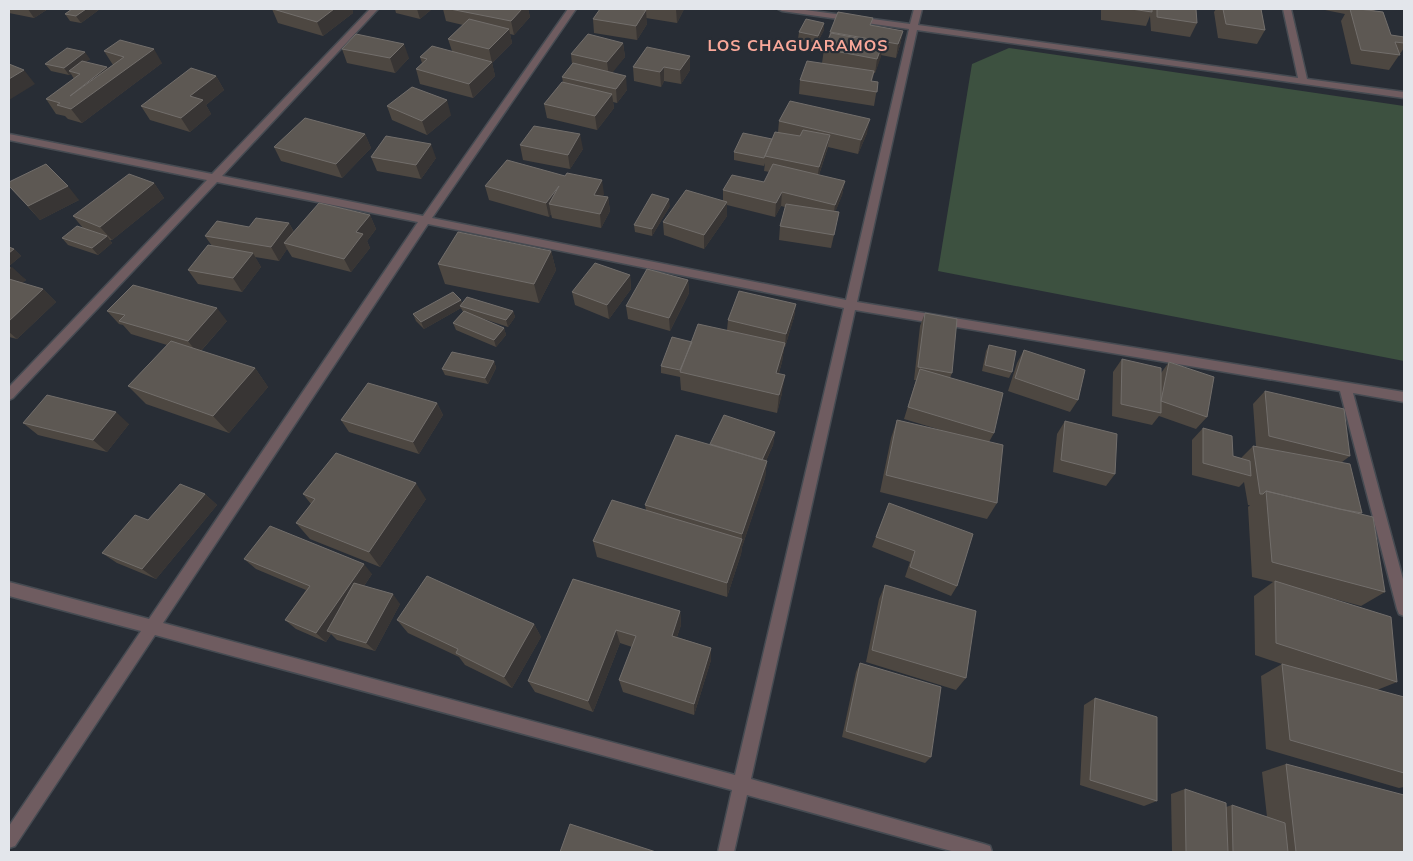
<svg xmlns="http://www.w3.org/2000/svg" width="1413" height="861" font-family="Mulish,sans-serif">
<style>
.green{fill:#3d5140}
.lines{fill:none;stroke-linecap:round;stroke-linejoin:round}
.minor-casing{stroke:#464b52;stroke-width:3}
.minor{fill:#6f5c60;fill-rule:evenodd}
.wall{fill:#4d4741}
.shaded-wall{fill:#383534}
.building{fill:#5d5853;stroke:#726e6b}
.labels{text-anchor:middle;stroke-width:4.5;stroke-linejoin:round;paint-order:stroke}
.far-district-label{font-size:16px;font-weight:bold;letter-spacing:1px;fill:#faa89a;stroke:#282d35}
</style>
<rect width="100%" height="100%" fill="#282d35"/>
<path class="green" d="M1009,48L1404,106V361L938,271L972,64Z"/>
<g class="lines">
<g class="minor-casing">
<path id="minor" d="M370,9H378L222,176L423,216L568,9H576L432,218L846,300L909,29L782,11L778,9H798L910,24L914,9H922L918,25L1298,78L1283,9H1291L1307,79L1404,92V98L917,30L857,302L1404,392V402L1353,393L1404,583V616L1399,614L1397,609L1340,391L855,310L751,779L984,844L990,846L992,852H955L747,795L734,852H718L732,790L155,635L15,846L9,848V826L141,631L9,596V582L149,619L418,222L217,182L13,398L9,400V387L207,180L9,140V134L212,174ZM428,224L844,308L735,775L163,623Z"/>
</g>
<use href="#minor" class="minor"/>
</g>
<path class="wall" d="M9,9H48L34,18L9,13Z
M72,9H100L81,23L70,21L65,14Z
M272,9H352L353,13L323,36L278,23Z
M395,9H432L420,19L396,13Z
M443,9H528L530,17L514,35L510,34L512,43L492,63L495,76L473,98L420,84L416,69L422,63L420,57L452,51L448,39L463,25L446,21Z
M600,9H684L677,23L646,18L647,24L637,40L594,33L593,19Z
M1101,9H1196L1197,23L1190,37L1151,31L1150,16L1146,26L1101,20Z
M1216,9H1261L1265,30L1257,44L1218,38L1214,12Z
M1320,9H1376L1374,11L1391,35L1404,37V48L1389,70L1351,64L1341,21L1345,14Z
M824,23V30L817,43L798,39L799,32Z
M872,25L903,31L900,45L896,58L881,55L875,73H874L872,81L878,82L874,106L799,94L800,80L822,63L824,49L829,36L830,32Z
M623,43L625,57L612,72L627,90L617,103L613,102L614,108L597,130L547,118L544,104L563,82L562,77L572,64L571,54Z
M342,49L409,58L395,73L347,63Z
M104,51L162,63L82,123L68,119L65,116L56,114L46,99L74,79L71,74L69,75L51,71L45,64L90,59L86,62L108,68L113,65Z
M690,56V70L681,84L664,81L661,87L634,81L633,67Z
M216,76L224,90L206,105L211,114L190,132L150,120L141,106Z
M387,106L451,115L427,135L392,120Z
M779,121L867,133L858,154L828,147L819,175L845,181L842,195L835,212L836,226L831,248L779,240L780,226L785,207L781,206L775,217L727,205V216L704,249L664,235L663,222L723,201V190L764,182L770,172L764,171L765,163L764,166L734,160V152L772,139L778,132Z
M365,134L371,148L342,178L281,161L274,147Z
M520,145L583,149L570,169L523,160Z
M371,157L436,158L421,179L377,171Z
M154,183L164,198L112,240H110L112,243L98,255L68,245L62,238L83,228L73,216Z
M9,186L79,200L40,220Z
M485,186L604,194L602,196L608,197L610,211L601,228L552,218L551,214L549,217L489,200Z
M670,206L652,236L635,232L634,225Z
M370,215L376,229L367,241L370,248L351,272L292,257L287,249L279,261L255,257L261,267L242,292L198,284L188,270L212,246L205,236L249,227L289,223L294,232Z
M9,247L14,249L21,256L9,266L26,280L22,283L43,289L56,302L17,339L9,337Z
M551,251L556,270L539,303L445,284L438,264Z
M630,275L631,289L609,319L575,305L572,292Z
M688,280L689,293L670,331L628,319L626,306Z
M461,300L462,304L513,311L515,317L508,327L481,318L504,328L506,335L496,347L456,330L453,323L463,312L461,308L424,329L416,321L413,314Z
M796,304L794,317L785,347H784L782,362L779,373L782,393L777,413L681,390L680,377L661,373V366L692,342L727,330L728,320Z
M107,311L227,321L201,351L255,368L268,387L229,433L146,404L128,386L167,345L131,334L123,325L119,324Z
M925,313L952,373L950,378L994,433L989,442L997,503L987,519L880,492L891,438L897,420L944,431L904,419L916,380H914L920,326Z
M989,345L1012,372L1009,378L982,371L986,351Z
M1024,350L1078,400L1070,412L1008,391L1017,363Z
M1122,359L1161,373L1169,362L1207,417L1196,429L1159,416L1152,425L1112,416L1113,372Z
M494,361L496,368L488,384L445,375L442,369Z
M1265,391L1350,456L1342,462L1362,513L1361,514L1385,592L1361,606L1316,594L1397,682L1377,690L1404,697V787L1399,788L1266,749L1261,676L1282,664L1255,655L1254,596L1273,582L1252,577L1248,507L1250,505H1248L1244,482L1239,487L1192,475V440L1203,428L1233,456L1241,458L1253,446H1256L1253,404Z
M437,403L443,415L419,454L349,432L341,420Z
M1065,421L1115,474L1106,486L1053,472L1057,434Z
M23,423L129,424L107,452L38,435Z
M775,432L773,445L766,461H767L765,478L742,547L741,554L727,597L597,557L593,541L646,510L645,505L710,445Z
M205,494L217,505L156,579L117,563L102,553Z
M303,494L426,499L380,567L310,539L296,523L311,504Z
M889,503L957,586L951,596L905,577L910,562L872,547Z
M244,559L372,574L364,586L400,604L375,651L337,640L331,634L326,642L296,629L285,620L306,590L256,569Z
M573,579L680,611L681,625L677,637L711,648V660L694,715L623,692L619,680L632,647L620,643L593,712L535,692L528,681Z
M885,585L966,678L956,690L866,662L879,599Z
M397,620L534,624L541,637L512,688L465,665L459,657L408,633Z
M860,663L931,757L925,763L842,737L856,672Z
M1095,698L1157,801L1144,806L1080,785L1084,705Z
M1286,764L1404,852H1172L1171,794L1185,789L1226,807L1232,805L1267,817L1262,772Z"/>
<path class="shaded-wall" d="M28,9H48L34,18Z
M86,9H100L81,23L76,16Z
M334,9H352L353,13L323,36L317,22Z
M417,9H432L420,19Z
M522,9H528L530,17L514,35L511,21Z
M676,9H684L677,23Z
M646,10L647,24L637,40L636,26Z
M824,23V30L817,43L818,36Z
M509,29L512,43L492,63L489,49Z
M903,31L900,45L896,58L898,44Z
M623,43L625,57L609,77L607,62Z
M883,43L881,57L875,73L877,59Z
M404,44L409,58L395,73L390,58Z
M154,49L162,63L82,123L71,109L70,96L107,67L114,78Z
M85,52L90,59L73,72L69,71L71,74L69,75L64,68Z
M690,56V70L681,84L680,70Z
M492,62L495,76L473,98L469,84Z
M664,67V81L661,87L660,72Z
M24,70L35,84L9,100V79Z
M216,76L224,90L206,105L211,114L190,132L181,118L190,96Z
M626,76L627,90L617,103L616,89Z
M612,94L614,108L597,130L595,116Z
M447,100L451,115L427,135L422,121Z
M870,119L867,133L858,154L861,140Z
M365,134L371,148L342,178L336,164Z
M580,134L583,149L570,169L568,155Z
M830,135L827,149L817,181L819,167Z
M431,144L436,158L421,179L416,165Z
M602,180L604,194L596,209L594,195Z
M845,181L842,195L833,218L835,205Z
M154,183L164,198L112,240L100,227Z
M68,186L79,200L40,220L28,206Z
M559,186L549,204L551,214L549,217L546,203Z
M782,192L781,206L775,217L776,203Z
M608,197L610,211L601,228L600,214Z
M669,199L670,206L652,236V229Z
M727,202V216L704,249V235Z
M370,215L376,229L367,241L370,248L351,272L344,259L356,232Z
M289,223L296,237L284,243L287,249L279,261L271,247Z
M107,236L112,243L98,255L92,248Z
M14,249L21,256L9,266V253Z
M551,251L556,270L539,303L534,284Z
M253,253L261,267L242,292L233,278Z
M12,267L26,280L14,291L9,285V270Z
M630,275L631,289L609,319L607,305Z
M688,280L689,293L670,331L669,318Z
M43,289L56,302L17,339L9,332V321Z
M461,300L463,307L460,306L461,308L424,329L421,322Z
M796,304L794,317L785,347L786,334Z
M217,308L227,321L198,354L188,341Z
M513,311L515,317L508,327L506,320Z
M504,328L506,335L496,347L494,340Z
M785,343L782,362L773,391L776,373Z
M494,361L496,368L488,384L485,378Z
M255,368L268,387L229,433L213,416Z
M785,375L782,393L777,413L779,395Z
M437,403L443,415L419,454L413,442Z
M116,412L129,424L107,452L93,440Z
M775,432L773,445L760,474L761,462Z
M767,461L765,478L742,547L741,554L727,597V583L742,541V534Z
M416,483L426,499L380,567L369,552Z
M205,494L217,505L156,579L142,569Z
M364,564L372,574L332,632L327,631L331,634L326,642L316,633Z
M393,594L400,604L375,651L366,643Z
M680,611L681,625L673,648L672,636Z
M534,624L541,637L512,688L504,677Z
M616,630L620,643L593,712L588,701Z
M711,648V660L694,715V704Z"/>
<path class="building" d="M72,9H86L76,16L65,14Z
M273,9H334L317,22Z
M450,9H522L511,21Z
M600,9H636L646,10L636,26L593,19Z
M1131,9H1152V12Z
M1157,9H1196L1197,23L1157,17Z
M1223,9H1261L1265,30L1226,24Z
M1350,9H1359L1383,12L1391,35L1404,37V43L1395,42L1400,55L1361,50Z
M838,12L873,18L870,25L903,31L898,44L830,32Z
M469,19L509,29L489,49L448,39Z
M806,19L824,23L818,36L799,32Z
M831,33L883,43L877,59L824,49Z
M356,34L404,44L390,58L342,49Z
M588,34L623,43L607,62L571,54Z
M120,40L154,49L71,109L57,105L60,103L46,99L80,74L69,71L82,61L107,67L70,96L124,57L104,51Z
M432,46L492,62L469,84L416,69L427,59L420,57Z
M647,47L690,56L680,70L664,67L660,72L633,67Z
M67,48L85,52L64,68L45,64Z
M807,61L874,71L871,81L878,82L877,92L800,80Z
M573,63L626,76L616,89L562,77Z
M9,64L24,70L9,79Z
M191,68L216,76L190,96L203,100L181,118L141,106Z
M562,82L612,94L595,116L544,104Z
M412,87L447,100L422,121L387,106Z
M790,101L870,119L861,140L779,121Z
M305,118L365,134L336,164L274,147Z
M534,126L580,134L568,155L520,145Z
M803,130L830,135L819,167L765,156L775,132L800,136Z
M743,133L772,139L764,158L734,152Z
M386,136L431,144L416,165L371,157Z
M507,160L565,176L567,173L602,180L594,195L608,197L600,214L549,204L559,186L546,203L485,186Z
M46,164L68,186L28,206L9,186V182Z
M773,164L845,181L835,205L782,192L776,203L723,190L732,175L764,182Z
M129,174L154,183L100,227L73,216Z
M686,190L727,202L704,235L663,222Z
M652,194L669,199L652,229L634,225Z
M319,203L370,215L356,232L363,234L344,259L284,243Z
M786,204L839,212L834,235L780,226Z
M256,218L289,223L271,247L205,236L217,221L249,227Z
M77,226L107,236L92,248L62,238Z
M458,232L551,251L534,284L438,264Z
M208,245L253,253L233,278L188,270Z
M9,247L14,249L9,253Z
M595,263L630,275L607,305L572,292Z
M647,269L688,280L669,318L626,306Z
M9,279L43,289L9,321Z
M133,285L217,308L188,341L119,321L125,315L107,311Z
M739,291L796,304L786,334L728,320Z
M453,292L461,300L421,322L413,314Z
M467,297L513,311L506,320L460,306Z
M464,311L504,328L494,340L453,323Z
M925,313L957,319L952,373L918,367Z
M698,324L785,343L776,373L785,375L779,395L680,372Z
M672,337L692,342L680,370L661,366Z
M171,341L255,368L213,416L128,386Z
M989,345L1016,351L1012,372L985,365Z
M1024,350L1085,370L1078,400L1015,378Z
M452,352L494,361L485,378L442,369Z
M1122,359L1161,368V413L1121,404Z
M1169,362L1214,377L1207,417L1161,401Z
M920,369L1003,393L994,433L908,407Z
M368,383L437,403L413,442L341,420Z
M1265,391L1344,409L1350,456L1269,436Z
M47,395L116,412L93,440L23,423Z
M724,415L775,432L762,460L710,444Z
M897,420L1003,445L997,503L886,475Z
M1065,421L1117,434L1115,474L1061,460Z
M1203,428L1232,436L1233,456L1250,461L1251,476L1203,463Z
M676,435L767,461L742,534L645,505Z
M1253,446L1350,464L1362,513L1339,509L1266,491L1263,494H1260Z
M336,453L416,483L369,552L296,523L315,499L303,494Z
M180,484L205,494L142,569L102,553L135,515L148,520Z
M1266,491L1373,517L1385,592L1272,562Z
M612,500L742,539L727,583L593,541Z
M889,503L973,534L957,586L910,567L915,551L876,537Z
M270,526L364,564L316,633L285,620L310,586L244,559Z
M427,576L534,624L504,677L456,653L458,649L397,620Z
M573,579L680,611L672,636L711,648L694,704L619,680L636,636L616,630L588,701L528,681Z
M1275,581L1391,617L1397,682L1276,643Z
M354,583L393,594L366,643L327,631Z
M885,585L976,611L966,678L872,650Z
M860,663L941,687L931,757L846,731Z
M1282,664L1404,697V773L1290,740Z
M1095,698L1157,717V801L1090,780Z
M1286,764L1404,795V852H1296Z
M1185,789L1226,803L1228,852H1186Z
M1232,805L1285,823L1288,852H1233Z
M570,824L656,852H560Z"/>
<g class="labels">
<g class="far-district-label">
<text x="798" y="51">LOS CHAGUARAMOS</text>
</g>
</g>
<rect width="1413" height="861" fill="none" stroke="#e3e6eb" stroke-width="20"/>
</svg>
